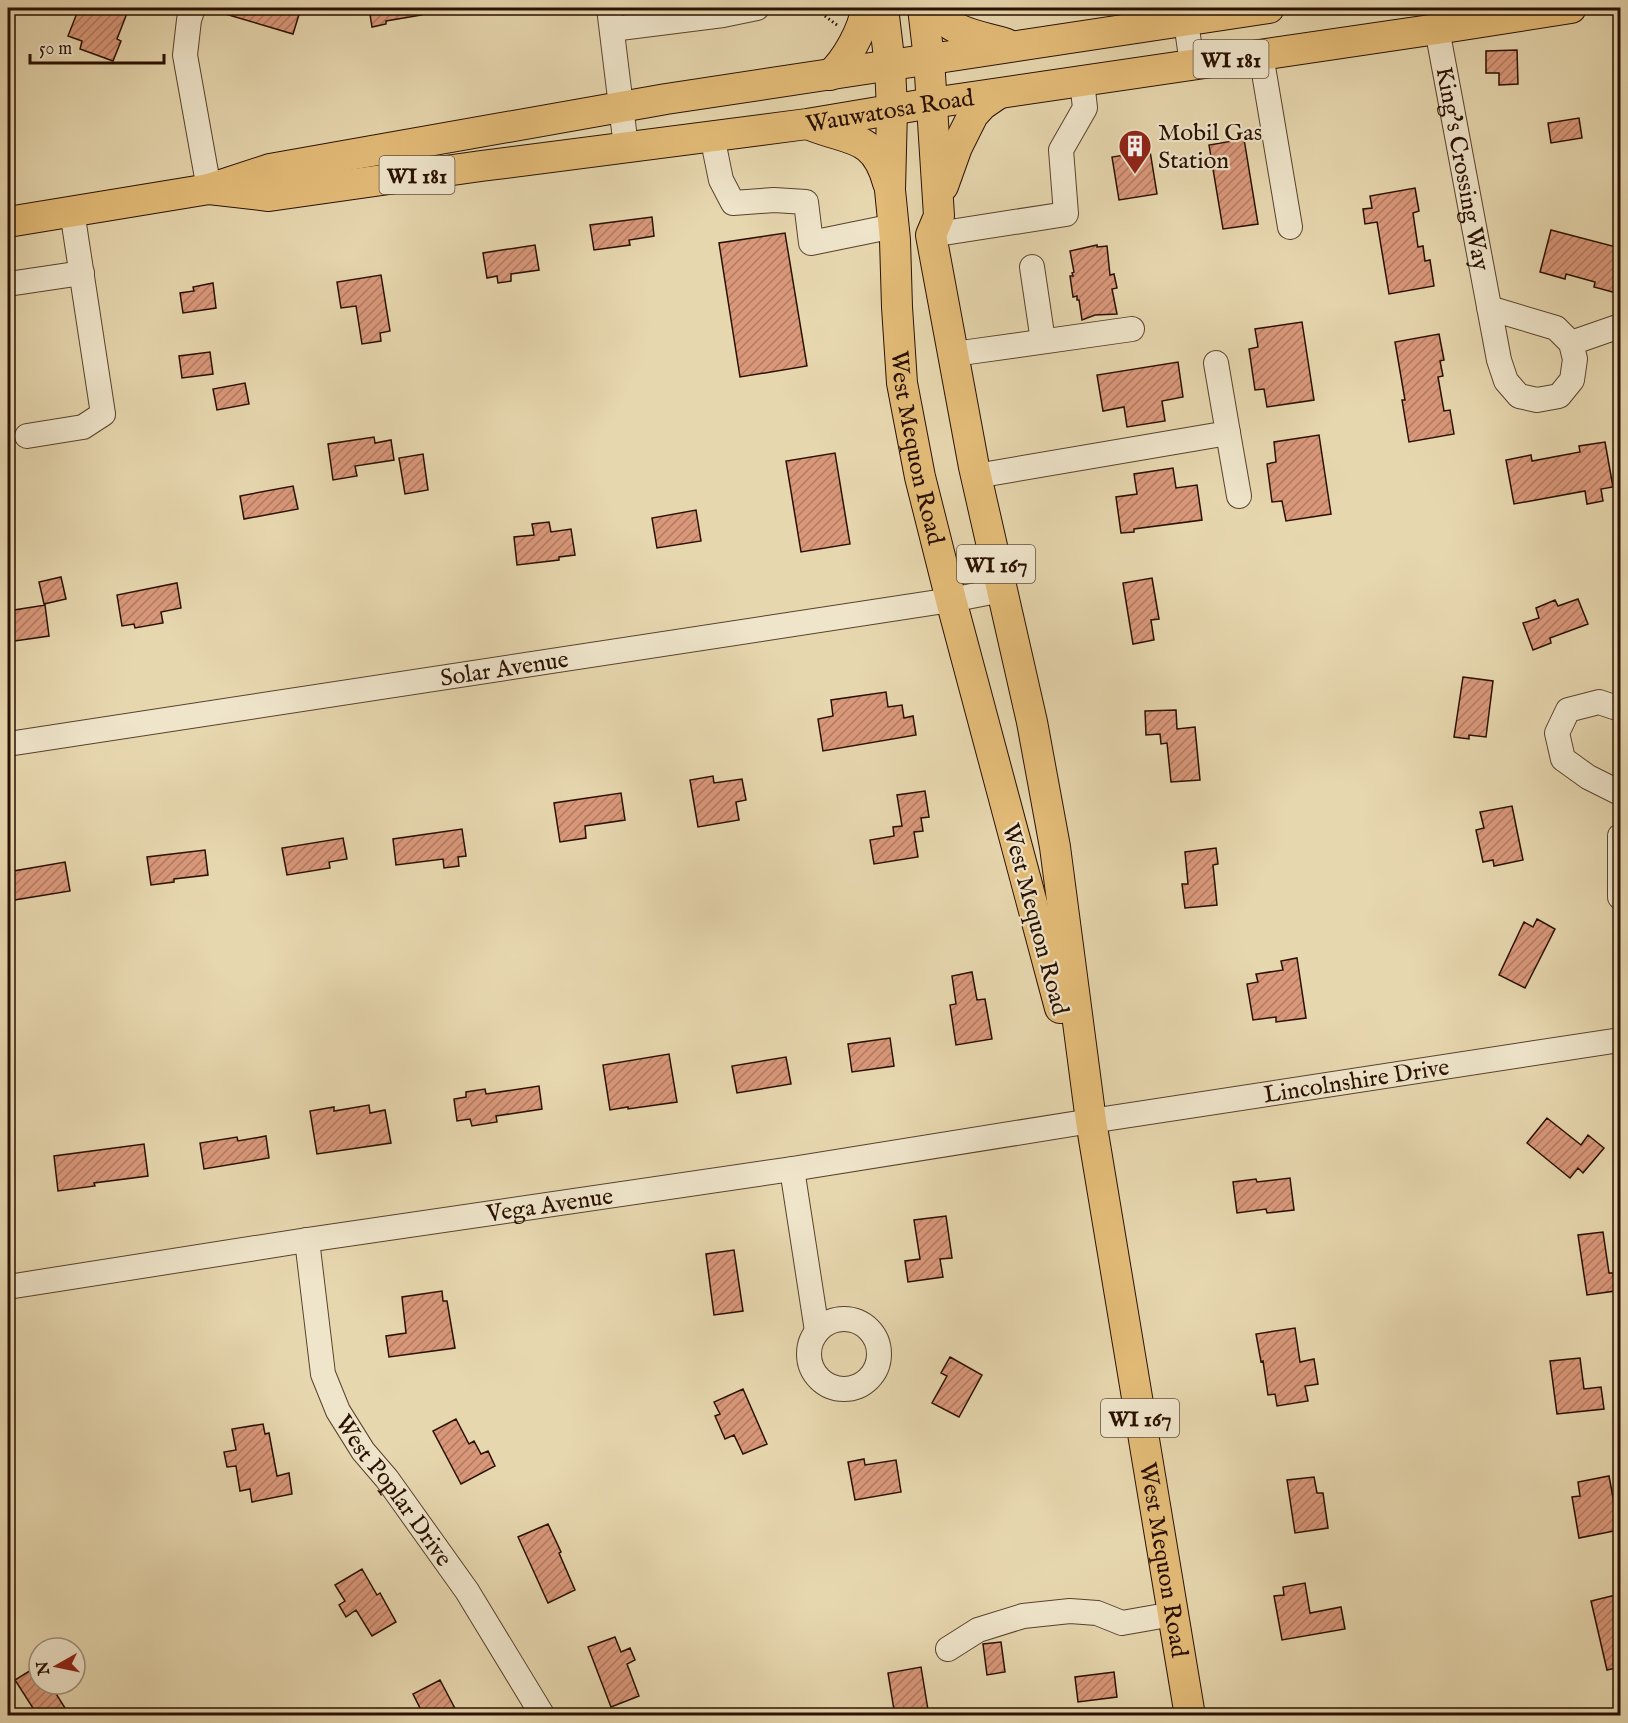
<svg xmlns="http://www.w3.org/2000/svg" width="1628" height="1723" font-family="'IM FELL English',serif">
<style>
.building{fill:url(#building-hatch);stroke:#291000;stroke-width:1.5}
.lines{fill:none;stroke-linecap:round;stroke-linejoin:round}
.minor-casing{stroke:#58422c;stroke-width:26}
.major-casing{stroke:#291000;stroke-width:32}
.path{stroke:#291000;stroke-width:3;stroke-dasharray:1.5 3;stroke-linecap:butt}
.minor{stroke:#efe5cb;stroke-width:24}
.major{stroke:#e4bc78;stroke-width:30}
.labels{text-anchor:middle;stroke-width:4.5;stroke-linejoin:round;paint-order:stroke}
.shield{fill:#efe5cb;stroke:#64503d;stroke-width:1.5}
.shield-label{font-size:22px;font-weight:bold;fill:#291000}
.street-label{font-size:24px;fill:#291000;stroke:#efe5cb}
.poi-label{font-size:24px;fill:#291000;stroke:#efe5cb;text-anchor:start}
</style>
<defs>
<pattern id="building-hatch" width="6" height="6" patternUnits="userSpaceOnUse" patternTransform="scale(1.5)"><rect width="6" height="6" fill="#da987b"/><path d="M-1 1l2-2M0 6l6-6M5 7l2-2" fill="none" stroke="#b17b62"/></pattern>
</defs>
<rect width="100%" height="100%" fill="#e7d7af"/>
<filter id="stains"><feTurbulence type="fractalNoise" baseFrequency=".00333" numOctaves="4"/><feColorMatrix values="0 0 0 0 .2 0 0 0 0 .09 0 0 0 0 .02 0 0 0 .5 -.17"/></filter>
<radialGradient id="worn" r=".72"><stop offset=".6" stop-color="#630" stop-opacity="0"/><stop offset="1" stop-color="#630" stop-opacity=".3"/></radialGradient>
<path class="building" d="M79,8H129L117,39L121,41L113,61L80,49L82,41L68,36Z
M216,8H301L293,34L215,11Z
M369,8H421L422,15L386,21V24L372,27Z
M1517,50L1518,84L1499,85V73H1486V51Z
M1579,118L1582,138L1551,143L1548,123Z
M1244,139L1258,224L1223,229L1209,145Z
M1150,151L1157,194L1119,200L1112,157Z
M1415,188L1419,211L1413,213L1418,247L1423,246L1425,261L1430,260L1434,286L1389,294L1377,222L1365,224L1363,209L1372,208L1370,196Z
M652,217L654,236L629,240L630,245L594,250L590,225Z
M1551,230L1620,248V294L1594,287L1595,282L1566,274L1565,279L1540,272Z
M785,233L807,366L740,377L719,243Z
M535,245L539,270L511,274V281L498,283L497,276L487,278L483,253Z
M1097,245V247L1107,246L1110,275L1114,274L1117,288L1112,289L1117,314L1095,315L1082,320L1079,300H1077V296L1073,297L1070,276H1073L1072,273L1074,272L1070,251Z
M381,275L390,331L380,333L381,341L362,344L356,306L341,308L337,282Z
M213,283L216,308L183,313L180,293L194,291L193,287Z
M1302,322L1314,400L1267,407L1264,389L1255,390L1249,349L1258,347L1255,329Z
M1439,334L1444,360L1440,361L1443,376L1438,377L1444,411L1450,410L1454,434L1409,442L1402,400H1405L1395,342Z
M210,352L213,374L182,378L179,356Z
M1178,362L1183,397L1162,401L1165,421L1127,427L1124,407L1103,411L1097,375Z
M245,383L249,404L217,410L213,389Z
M1319,435L1331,514L1286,521L1282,501L1272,502L1267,464L1276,462L1274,442Z
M374,437L375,443L391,440L394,460L355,466L357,476L333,480L328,444Z
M1605,442L1613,487L1601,489L1603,501L1587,504L1585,491L1514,504L1506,460L1531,455L1532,461L1580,452L1579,446Z
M835,453L850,544L801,552L786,461Z
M423,454L428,490L405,494L399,458Z
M1173,468L1176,488L1197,485L1202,520L1134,529V532L1121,533L1116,497L1137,494L1134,474Z
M293,486L298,509L244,519L240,496Z
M696,510L701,541L657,548L652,518Z
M549,522L551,532L571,529L575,555L559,557V560L517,565L514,537L534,535L532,524Z
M61,577L66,599L44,604L39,582Z
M1152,578L1159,619L1151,620L1154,640L1133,644L1123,583Z
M177,583L181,608L161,612L163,623L135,628L134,624L122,626L117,595Z
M1578,599L1588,624L1550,638L1551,643L1533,650L1523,623L1539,618L1536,608L1555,600L1558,606Z
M45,605L49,636L8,642V611Z
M1463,677L1493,681L1486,737L1469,735V739L1454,737Z
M886,692L888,707L902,705L904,718L913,716L916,735L823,751L818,719L833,716L831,700Z
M1176,710L1177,729L1195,727L1200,780L1171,782L1167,743L1161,744L1160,734L1146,735L1145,711Z
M713,776L714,783L742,779L746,800L736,802L739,820L698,827L690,780Z
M925,791L929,817L921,818L923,831L914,832L918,857L874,864L870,840L894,836L893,827L902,826L897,795Z
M621,793L625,820L585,826L586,838L560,842L554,803Z
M1512,806L1523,860L1494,866L1493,860L1483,862L1476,830L1484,828L1480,812Z
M462,829L466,856L458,857L459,866L444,868L443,859L396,865L393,839Z
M343,838L347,859L329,862L330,868L287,875L282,848Z
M1216,848L1218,864L1213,865L1217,905L1185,908L1182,884H1188L1185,852Z
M205,850L208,875L174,879V882L151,885L147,857Z
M65,862L70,891L8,901V872Z
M1537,919L1555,929L1525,988L1499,975L1524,922L1533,927Z
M1297,958L1306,1018L1276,1022V1017L1253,1020L1247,984L1258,982L1256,974L1283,970L1281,961Z
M972,972L977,1000L985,999L992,1039L956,1045L950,1005L956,1004L952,976Z
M890,1038L894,1066L852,1072L848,1044Z
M669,1054L677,1102L628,1109V1107L610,1110L603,1065Z
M786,1057L791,1084L737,1093L732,1066Z
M539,1086L542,1109L496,1116L497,1122L472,1126L470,1119L457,1121L454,1099L466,1097V1092L485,1089L486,1094Z
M369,1105L370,1113L385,1110L391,1143L317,1154L310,1111L334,1107V1111Z
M1547,1118L1581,1145L1588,1135L1604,1148L1583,1173L1578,1168L1570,1178L1527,1143Z
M266,1136L269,1158L204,1169L200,1143L237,1137L238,1141Z
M144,1144L148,1176L94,1183L95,1186L58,1191L54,1156Z
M1290,1178L1294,1210L1267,1213L1266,1209L1237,1213L1233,1182L1256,1179L1257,1182Z
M946,1216L952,1258L940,1259L943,1277L908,1282L905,1261L920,1259L914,1220Z
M1603,1232L1609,1273H1613L1615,1291L1587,1295L1578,1235Z
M734,1250L743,1311L714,1315L706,1254Z
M442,1291L443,1301H447L455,1348L389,1357L386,1336L406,1333L402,1297Z
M1295,1328L1300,1362L1314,1359L1318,1384L1305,1386L1308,1401L1277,1406L1275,1394L1268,1395L1263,1361L1261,1362L1256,1334Z
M950,1357L982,1375L959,1417L932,1403L947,1376L941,1373Z
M1580,1358L1584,1389L1601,1387L1604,1409L1557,1414L1550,1361Z
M743,1389L767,1444L743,1454L734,1435L725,1439L715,1416L720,1414L714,1402Z
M456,1419L469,1444L474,1441L481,1454L488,1451L495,1466L461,1484L433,1431Z
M263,1424L265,1434L269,1433L277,1476L289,1473L292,1494L252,1502L250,1489L240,1491L236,1466L227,1467L224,1452L236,1450L232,1429Z
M864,1459L865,1465L896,1460L901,1492L855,1500L848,1462Z
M1609,1476L1619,1530L1579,1538L1572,1497L1580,1496L1578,1482Z
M1314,1477L1317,1493H1323L1328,1528L1295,1533L1287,1480Z
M548,1524L561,1552L559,1553L575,1590L548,1603L518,1537Z
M362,1569L377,1595L380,1593L396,1622L372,1636L356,1610L346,1617L339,1605L345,1601L335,1585Z
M1305,1583L1310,1613L1341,1607L1345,1629L1282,1640L1274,1596L1284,1595L1283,1587Z
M1620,1594V1667L1607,1670L1591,1601Z
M615,1637L621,1652L630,1648L635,1660L627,1664L639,1696L611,1707L588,1647Z
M1001,1642L1005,1672L987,1675L983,1644Z
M39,1665V1684H50L70,1716H38L15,1680Z
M921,1667L929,1716H895L888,1673Z
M1114,1672L1117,1697L1078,1702L1075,1677Z
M440,1680L459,1716H424L413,1694Z"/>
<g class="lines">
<g class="minor-casing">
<g id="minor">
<path d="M193,8L189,20L185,55L209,189"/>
<path d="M609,8L626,147"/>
<path d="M1184,8L1192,64"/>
<path d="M612,29L723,15L757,8"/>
<path id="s1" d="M1437,29L1499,360L1506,381L1519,396L1537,400L1559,396L1572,380L1575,359L1571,343L1556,328L1489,308"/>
<path d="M1261,55L1290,227"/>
<path d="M712,136L721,180L733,203L774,200L806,202L811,243L894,226"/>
<path d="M931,235L1066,214L1061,150L1085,108L1082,81"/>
<path d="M1032,267L1043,341"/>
<path d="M8,284L82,273"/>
<path d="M1571,343L1620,326"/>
<path d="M954,354L1132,329"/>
<path d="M1228,433L1239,496"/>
<path d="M27,436L83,427L103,414L72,211"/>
<path d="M976,476L1228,433L1216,363"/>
<path d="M1620,709L1599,702L1568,710L1557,733L1563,759L1588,777L1620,793"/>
<path id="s2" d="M8,744L951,600L1002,590"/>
<path d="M1620,836V897"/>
<path d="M792,1169L817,1331"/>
<path id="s3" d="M307,1240L323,1374L338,1411L363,1451L387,1479L467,1591L543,1716"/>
<path id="s4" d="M8,1287L307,1240L792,1169L1091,1121L1620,1040"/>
<circle cx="844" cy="1354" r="35"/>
<path d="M948,1649L978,1630L1023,1616L1070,1611L1097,1613L1122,1623L1173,1614"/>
</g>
</g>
<g class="major-casing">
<g id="major">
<path id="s5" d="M883,8L890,66L892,110L890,190L895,240L897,307L902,383L920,477L951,600L1060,1008"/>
<path id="s6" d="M923,8L929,59L939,216L931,235L974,467L1032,722L1055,847L1091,1121L1190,1716"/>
<path d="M933,8C952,34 978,35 1007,44"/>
<path d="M830,75C846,61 864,29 866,8"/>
<path d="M810,125C849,141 875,134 888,183"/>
<path d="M943,186L957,147L973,115L982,105L998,94"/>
<path id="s7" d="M209,189L269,196L481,166L807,124L932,103L1437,29L1571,8"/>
<path d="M8,222L209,189L270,169L666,99L1269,8"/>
</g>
</g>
<path class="path" d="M814,8L837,25"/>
<use href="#minor" class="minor"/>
<use href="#major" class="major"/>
</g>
<defs>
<g id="building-pin" transform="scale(1.725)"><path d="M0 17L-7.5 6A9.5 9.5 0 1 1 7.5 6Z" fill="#8f2418" stroke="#efe5cb"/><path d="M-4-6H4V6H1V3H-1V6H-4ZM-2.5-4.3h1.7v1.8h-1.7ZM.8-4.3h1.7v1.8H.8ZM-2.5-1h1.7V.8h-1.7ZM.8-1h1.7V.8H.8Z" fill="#fff"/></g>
</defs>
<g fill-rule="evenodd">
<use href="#building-pin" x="1135" y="146"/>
</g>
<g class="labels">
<g class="shield">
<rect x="1193.5" y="40" width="75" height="38" rx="4.5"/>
<rect x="379.5" y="156" width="75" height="38" rx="4.5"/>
<rect x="957" y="545" width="78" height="38" rx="4.5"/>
<rect x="1101" y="1399" width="78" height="38" rx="4.5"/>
</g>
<g class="shield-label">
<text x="1231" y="67">WI 181</text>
<text x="417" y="183">WI 181</text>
<text x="996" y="572">WI 167</text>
<text x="1140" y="1426">WI 167</text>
</g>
<g class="street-label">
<text dy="8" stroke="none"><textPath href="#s7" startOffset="687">Wauwatosa Road</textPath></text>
<text dy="8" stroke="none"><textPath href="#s1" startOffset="142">King's Crossing Way</textPath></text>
<text dy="8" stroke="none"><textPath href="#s5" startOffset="442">West Mequon Road</textPath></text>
<text dy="8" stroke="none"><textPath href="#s2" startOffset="502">Solar Avenue</textPath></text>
<text transform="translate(1036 919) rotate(75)" y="8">West Mequon Road</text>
<text dy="8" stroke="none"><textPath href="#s4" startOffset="1364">Lincolnshire Drive</textPath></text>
<text dy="8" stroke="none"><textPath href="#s4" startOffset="548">Vega Avenue</textPath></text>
<text dy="8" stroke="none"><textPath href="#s3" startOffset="272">West Poplar Drive</textPath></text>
<text dy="8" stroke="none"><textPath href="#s6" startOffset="1575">West Mequon Road</textPath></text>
</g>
<g class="poi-label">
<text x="1158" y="140">Mobil Gas<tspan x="1158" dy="28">Station</tspan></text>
</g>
</g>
<rect width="1628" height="1723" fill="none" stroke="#e7d7af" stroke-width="30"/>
<rect x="9" y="9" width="1610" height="1705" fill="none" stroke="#291000" stroke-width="3"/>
<rect x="15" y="15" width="1598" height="1693" fill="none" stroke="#291000" stroke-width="1.5"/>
<g transform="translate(57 1666) rotate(261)"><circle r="28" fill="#efe5cb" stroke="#a0907a" stroke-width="1.5"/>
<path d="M0-4.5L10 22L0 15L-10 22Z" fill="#8f2418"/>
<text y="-9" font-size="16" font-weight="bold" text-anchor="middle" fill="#291000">N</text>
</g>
<path d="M30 54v9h134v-9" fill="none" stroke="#291000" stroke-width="3"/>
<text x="39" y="54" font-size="18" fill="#291000" stroke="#efe5cb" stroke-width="4.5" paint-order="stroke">50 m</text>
<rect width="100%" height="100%" filter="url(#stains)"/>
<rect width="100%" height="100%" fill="url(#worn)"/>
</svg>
